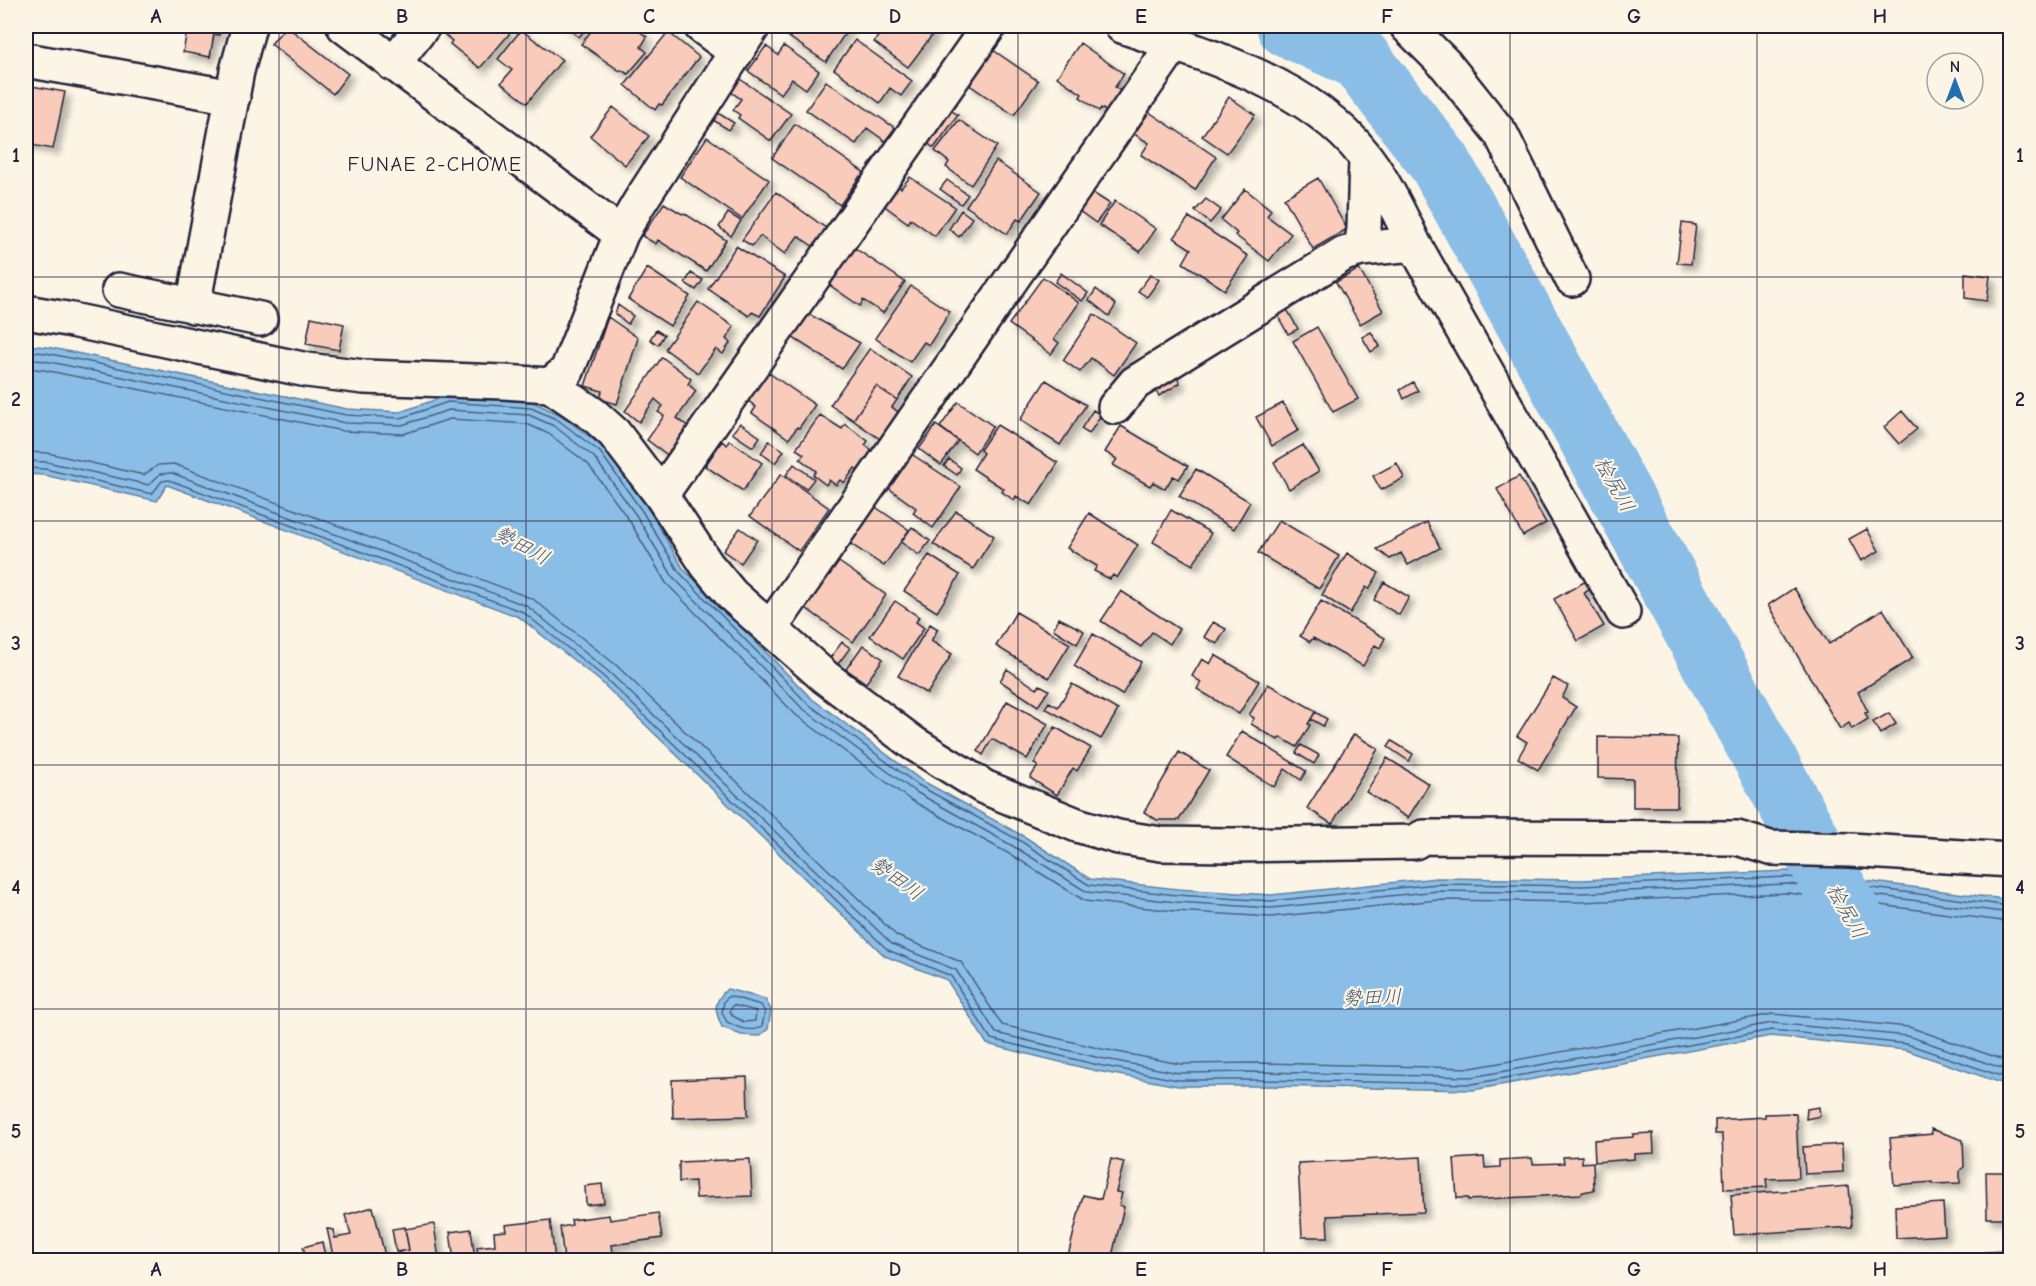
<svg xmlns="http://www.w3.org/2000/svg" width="2036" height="1286" font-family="'Comic Neue','Klee One',sans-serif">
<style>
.water{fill:#8bbee7;stroke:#6180a2;stroke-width:1.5}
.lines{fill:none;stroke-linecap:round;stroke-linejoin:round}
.shore{stroke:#4c6080;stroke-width:1.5}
.river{stroke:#8bbee7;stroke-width:63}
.building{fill:#f8cbbb;stroke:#22223b;stroke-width:1.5;filter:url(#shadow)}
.minor-casing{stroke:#22223b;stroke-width:38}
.minor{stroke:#fcf5e5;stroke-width:33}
.grid{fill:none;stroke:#22223b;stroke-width:1.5;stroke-opacity:0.55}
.labels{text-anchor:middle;stroke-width:4.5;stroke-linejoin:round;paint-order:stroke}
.neighbourhood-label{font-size:20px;letter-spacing:1.5px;fill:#22223b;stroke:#fcf5e5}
.water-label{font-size:20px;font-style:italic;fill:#475977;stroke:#fcf5e5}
.neatline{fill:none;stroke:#22223b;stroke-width:2}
.grid-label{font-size:20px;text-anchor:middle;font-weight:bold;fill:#22223b}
</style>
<defs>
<filter id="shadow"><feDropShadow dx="5.5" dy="5.5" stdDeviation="3" flood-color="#0004"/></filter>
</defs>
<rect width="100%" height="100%" fill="#fcf5e5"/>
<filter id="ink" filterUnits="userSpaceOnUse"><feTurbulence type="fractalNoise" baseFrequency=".0167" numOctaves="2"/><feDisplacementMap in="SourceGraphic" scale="12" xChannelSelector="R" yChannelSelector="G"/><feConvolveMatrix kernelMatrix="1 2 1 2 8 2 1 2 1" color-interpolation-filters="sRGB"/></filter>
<g filter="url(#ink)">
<path class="water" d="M26,345L47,347L347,409L400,412L446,396L533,402L561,415L604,448L648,508L683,568L811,698L921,780L1025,837L1090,879L1177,889L1271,895L1437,878L1581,880L1789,871L2010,900V1086L1906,1050L1771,1036L1473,1090L1259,1086H1178L1097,1071L987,1044L947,980L885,956L600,681L519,617L167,485L157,501L44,475L26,474Z
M727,989L765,999L771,1010L768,1029L759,1036L741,1035L722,1027C714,1010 713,1002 727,989Z"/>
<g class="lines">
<path class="shore" d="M26,351L46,353L346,415L401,418L448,402L531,408L558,420L600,452L642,511L679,572L807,703L918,785L1022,842L1089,885L1177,895L1271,901L1437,884L1581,886L1789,877L2010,906
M26,359L45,361L345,423L402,425L449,410L529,415L554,426L594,457L636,515L673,577L802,708L914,791L1018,849L1087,892L1176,902L1271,908L1438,891L1582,893L1789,884L2010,913
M26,368L44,370L343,431L403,434L450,419L527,424L549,434L588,464L629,520L666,583L796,715L909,799L1013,856L1085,901L1175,911L1271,917L1438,900L1582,902L1788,893L2010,922
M26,452L48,453L144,475L158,465L174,464L533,599L616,665L897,936L961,962L1002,1025L1102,1049L1180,1064L1259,1063L1471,1068L1773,1014L1909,1027L2010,1062
M26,461L47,462L149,485L160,474L172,473L527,606L609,672L892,944L956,970L996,1033L1100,1058L1179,1073L1259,1072L1472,1077L1772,1023L1908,1036L2010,1071
M26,468L45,469L152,494L162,481L169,480L523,612L604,677L888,950L951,976L991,1039L1098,1065L1178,1080H1259L1472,1084L1772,1030L1907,1044L2010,1079
M729,996L761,1005L765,1012L762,1026C751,1034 737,1027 727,1022L722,1013L724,1001Z
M733,1005L756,1011L755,1021L744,1022L733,1016L730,1011Z"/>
<path class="river" d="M1288,26L1359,58L1440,163L1870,952"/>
</g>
<path class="building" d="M188,26H220L219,35L214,34L210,57L183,52Z
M286,26L348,74L333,94L271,44Z
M444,26H502L511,32L480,68L450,44L452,41L440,31Z
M564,26H588L579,37Z
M595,26H632L647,37L641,47L647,52L628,74L621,70L620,71L581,44Z
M793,26H850L826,62L786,35Z
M885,26H936L931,32L933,34L908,67L874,42Z
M521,30L562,60L527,103L501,83L512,70L498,59Z
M668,32L699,57L662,105L659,104L655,110L625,85Z
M855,40L912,81L901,96L890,88L880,103L834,69Z
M1080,43L1124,74L1115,87L1123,93L1109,113L1101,108L1099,111L1080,97L1082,94L1057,77Z
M766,46L778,55L784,46L819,71L806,89L792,79L781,94L748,71Z
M993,50L1038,81L1014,115L968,84Z
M740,79L791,114L771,141L738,118L740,115L733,110L741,99L731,92Z
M826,81L895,128L885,141L867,128L856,144L806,110Z
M26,85L65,92L53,149L26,144Z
M1229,97L1255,115L1227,153L1202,136Z
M613,107L649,136L625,165L590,136Z
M946,107L958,115L934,148L923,140Z
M1149,112L1216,157L1195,190L1141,155L1149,143L1134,134Z
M718,113L734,123L729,130L713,120Z
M959,120L997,146L971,185L946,167L949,162L935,151Z
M795,124L866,174L863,178L860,176L840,205L772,158Z
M707,137L769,180L742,219L680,177Z
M996,161L1041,192L1021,221L1017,219L1007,234L966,206Z
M910,177L955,207L935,236L911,219L908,223L882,204L895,184L901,188Z
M1318,178L1347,229L1313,249L1284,198Z
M947,180L968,195L961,204L940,189Z
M1245,189L1271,210L1267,216L1291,234L1269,261L1235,235L1237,233L1221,220Z
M776,192L827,229L814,247L798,236L785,254L760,236L752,246L742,240Z
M1093,193L1110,204L1096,223L1079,211Z
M1206,199L1221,210L1210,223L1195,211Z
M1115,201L1156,229L1140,252L1099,225Z
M664,203L682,214L684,213L726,240L706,271L658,240L656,244L642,236Z
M961,210L972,218L959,237L949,229Z
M728,213L741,221L731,236L719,227Z
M1189,217L1248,256L1225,290L1183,263L1191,249L1174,238Z
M1682,223L1696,225L1691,264L1677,263Z
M736,246L785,277L760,316L752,312L749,316L708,289Z
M853,247L905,282L883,313L863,300L860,306L828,284Z
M647,268L690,296L670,326L628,299Z
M1359,269L1383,311L1360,324L1336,282Z
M691,273L703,280L696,290L685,283Z
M1061,273L1088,293L1082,301L1055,282Z
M1965,273L1990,276L1987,301L1965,298Z
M1151,274L1159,280L1147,297L1138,291Z
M1043,277L1079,303L1054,339L1059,343L1051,354L1009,324Z
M911,286L950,312L929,345L924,342L910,362L875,338Z
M1096,289L1116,305L1109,316L1089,300Z
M698,302L734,327L726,339L730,343L723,354L716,349L698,373L665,349Z
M618,305L633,316L628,324L615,314Z
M1285,306L1298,329L1288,334L1275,311Z
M805,312L860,343L842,369L790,336Z
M1094,314L1136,343L1114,375L1091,358L1080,372L1063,360Z
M311,317L344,324L339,350L306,344Z
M608,317L638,338L617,404L600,399L602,391L585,386Z
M1317,327L1358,399L1333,412L1293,341Z
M656,330L664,335L658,345L650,339Z
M1371,332L1380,346L1371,352L1362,337Z
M870,348L912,377L897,400L876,386L853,420L830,405Z
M662,357L691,379L688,384L696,391L677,418L689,427L669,456L647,440L664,416L658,412L663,406L655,399L639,422L625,411Z
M1172,370L1180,383L1159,396L1151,383Z
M766,371L815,405L799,428L797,427L789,439L752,413L756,407L747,400Z
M1046,380L1086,405L1060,445L1020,420Z
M1413,382L1418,391L1404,399L1400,390Z
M876,386L897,400L892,407L898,412L880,439L853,420Z
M958,402L993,426L975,453L940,427Z
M1283,403L1299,430L1272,446L1256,417Z
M1093,410L1101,415L1089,434L1081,429Z
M1902,411L1917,429L1899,444L1884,427Z
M820,415L842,429L845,424L868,441L865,445L874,452L861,472L855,468L844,483L840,480L836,485L829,480L826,485L813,475L816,471L800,459L804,454L796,449Z
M740,423L760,437L753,447L732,433Z
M936,425L958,441L941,465L919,449Z
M997,425L1058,463L1031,505L1016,496L1014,500L1002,492L1004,489L973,469L983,453L980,450Z
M1121,426L1188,466L1179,479L1173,476L1165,489L1153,482L1150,486L1113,465L1117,459L1105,452Z
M729,440L762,463L743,491L705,466L722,441L727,445Z
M769,441L784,451L775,463L761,453Z
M1303,445L1319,471L1289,489L1274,462Z
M910,453L961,487L933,528L913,513L916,508L887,487Z
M949,459L961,468L957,475L944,466Z
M1397,463L1404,478L1381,490L1373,476Z
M794,464L814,479L806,489L786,475Z
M1196,469L1250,502L1234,529L1179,496Z
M781,474L829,508L799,551L750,516Z
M1519,476L1546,523L1523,536L1497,489Z
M874,506L909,530L884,566L848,542Z
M1171,510L1211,533L1193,565L1153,542Z
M956,511L994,536L973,569L933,544Z
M1089,513L1138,545L1117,578L1113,575L1110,579L1094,571L1097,566L1067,548Z
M1279,520L1339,556L1319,589L1258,553Z
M1427,522L1440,548L1408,565L1401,553L1390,559L1377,549Z
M912,527L930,541L919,555L901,542Z
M740,528L757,540L741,563L723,551Z
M1867,529L1879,551L1861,561L1849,539Z
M1347,553L1379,573L1369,589L1366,587L1350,613L1322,595Z
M929,555L960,575L937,612L904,591Z
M839,562L886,595L853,642L803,606L820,582L823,584Z
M1586,581L1591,589L1584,593L1604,626L1578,641L1554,599Z
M1384,582L1409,597L1399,615L1374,600Z
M1794,588L1829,644L1883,609L1913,658L1858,692L1868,712L1865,713L1868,719L1852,729L1849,723L1840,729L1768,605Z
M1121,591L1179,629L1170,644L1152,632L1141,647L1101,621Z
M895,601L919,617L916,622L924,628L903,659L870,636Z
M1321,601L1385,638L1380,648L1375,645L1363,666L1313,638L1310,642L1300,636Z
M1016,612L1070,644L1049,678L996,646Z
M1059,618L1084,631L1077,644L1053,629Z
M1213,622L1226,629L1217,644L1204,637Z
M930,624L938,629L931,641L952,654L927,694L898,676Z
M1093,634L1141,662L1122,695L1074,666Z
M842,642L850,648L838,664L830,658Z
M863,645L883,659L866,683L846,669Z
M1215,655L1259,681L1239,714L1197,689L1201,682L1192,676L1202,659L1210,664Z
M1007,669L1037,689L1040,685L1049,690L1038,706L1000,681Z
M1553,678L1568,686L1562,698L1576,707L1538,770L1518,758L1527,742L1517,736Z
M1072,684L1118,710L1101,739L1045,708L1049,702L1058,707Z
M1268,684L1316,711L1308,724L1310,725L1297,747L1280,737L1278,740L1251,724L1254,718L1249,715Z
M1007,701L1048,724L1027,759L992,739L983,755L978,751Z
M1315,712L1327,719L1323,726L1311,719Z
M1889,713L1896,724L1880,734L1873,722Z
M1055,727L1091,748L1077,771L1073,768L1057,795L1030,778L1038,766L1034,764Z
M1242,731L1306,771L1301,780L1285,769L1274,787L1226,757Z
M1354,734L1378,749L1332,824L1307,808Z
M1598,737L1678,738L1677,807H1633V779L1598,778Z
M1392,741L1413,754L1409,761L1388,747Z
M1301,745L1319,755L1314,764L1296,753Z
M1179,752L1209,770L1179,820H1157L1144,812Z
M1387,758L1429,784L1408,818L1366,792Z
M747,1077L748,1116L673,1118L672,1080Z
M1819,1107L1820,1116L1806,1119L1807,1109Z
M1796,1113L1799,1178L1766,1179L1767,1187L1724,1189L1722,1134H1715V1120L1765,1117V1114Z
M1931,1129L1963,1140L1964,1167L1960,1170V1183L1933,1184V1182L1894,1185L1890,1138L1932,1134Z
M1653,1133L1654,1153L1634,1154V1159L1595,1162L1594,1140L1633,1137V1134Z
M1842,1144L1843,1172L1805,1174L1803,1147Z
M1582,1156V1163L1593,1162L1594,1190L1583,1192L1581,1194L1468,1200V1198H1457L1454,1159L1484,1157L1485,1168L1500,1167V1160L1532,1158L1533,1164L1564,1163L1563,1157Z
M1421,1157L1424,1212L1327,1216L1328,1237H1302L1298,1163Z
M750,1159L752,1196L696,1198L695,1181L679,1182V1162Z
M1111,1159L1124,1162L1116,1192L1122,1193L1119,1205L1124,1207L1111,1260H1067L1083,1195L1101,1199Z
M1986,1172H2010V1218H1987Z
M602,1184L604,1203L586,1205L585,1186Z
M1849,1186L1852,1227L1734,1235L1731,1195Z
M1943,1203L1945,1235L1896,1238L1895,1206Z
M373,1207L386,1260H334L327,1229L334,1230L335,1238L351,1235L345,1215Z
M658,1213L662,1238L612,1245L614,1260H564L560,1227L572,1225L571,1220L609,1215L610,1220Z
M550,1220L555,1260H479L477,1247L495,1245L494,1232L506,1231L505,1225Z
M434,1224L439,1260H400L399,1252L409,1250L405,1229Z
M405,1227L409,1250L396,1252L392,1229Z
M471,1229L475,1260H454L450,1232Z
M322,1242L325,1256L307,1260L303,1247Z
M2010,1251V1260H1986L1985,1252Z"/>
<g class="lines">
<g class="minor-casing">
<path id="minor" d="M344,26L621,234L567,371L550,385
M701,26L736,52
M1122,26C1210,57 1318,85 1373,167C1389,191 1402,218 1414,244L1623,612
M1407,26L1446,65L1501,134L1572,279
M26,60L233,97
M393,64L423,26
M621,234L639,203L753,26
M1361,249L1364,229L1366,158
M119,290L260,319
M193,306L237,71L249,26
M26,312L67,319L307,370L364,377L503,382L550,385L594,415L614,433L661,495L707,565L732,595L825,677L913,743L984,787L1077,825L1118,837L1161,844L1231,845L1415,842L1423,837L1737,838L1770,848L1850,850L2010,860
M1115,407L1135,383L1344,254L1361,249L1414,244
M661,495L989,26
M770,629L1174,44"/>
</g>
<use href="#minor" class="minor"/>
</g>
</g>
<path class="grid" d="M279,26V1260M526,26V1260M772,26V1260M1018,26V1260M1264,26V1260M1510,26V1260M1757,26V1260M26,277H2010M26,521H2010M26,765H2010M26,1009H2010"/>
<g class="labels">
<g class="neighbourhood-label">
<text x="435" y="171">FUNAE 2-CHOME</text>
</g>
<g class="water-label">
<text transform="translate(1615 484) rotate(61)" y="7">桧尻川</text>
<text transform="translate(522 545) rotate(28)" y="7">勢田川</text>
<text transform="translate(897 878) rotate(36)" y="7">勢田川</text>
<text transform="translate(1847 911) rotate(61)" y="7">桧尻川</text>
<text transform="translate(1372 997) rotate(-2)" y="7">勢田川</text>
</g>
</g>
<rect width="2036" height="1286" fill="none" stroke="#fcf5e5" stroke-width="66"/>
<g transform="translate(1955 81)"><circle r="28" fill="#fcf5e5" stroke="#a5a1a1" stroke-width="1.5"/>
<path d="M0-4.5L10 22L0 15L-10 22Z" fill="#1f6fb2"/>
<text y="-9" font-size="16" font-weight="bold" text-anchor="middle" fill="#22223b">N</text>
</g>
<rect x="33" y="33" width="1970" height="1220" class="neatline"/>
<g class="grid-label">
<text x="156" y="23">A</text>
<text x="402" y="23">B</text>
<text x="649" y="23">C</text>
<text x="895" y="23">D</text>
<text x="1141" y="23">E</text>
<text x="1387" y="23">F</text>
<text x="1634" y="23">G</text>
<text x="1880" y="23">H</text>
<text x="16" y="162">1</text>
<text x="2020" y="162">1</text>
<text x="16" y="406">2</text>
<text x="2020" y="406">2</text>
<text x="16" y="650">3</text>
<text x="2020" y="650">3</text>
<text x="16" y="894">4</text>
<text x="2020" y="894">4</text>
<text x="16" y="1138">5</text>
<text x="2020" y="1138">5</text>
<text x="156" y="1276">A</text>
<text x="402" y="1276">B</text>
<text x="649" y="1276">C</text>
<text x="895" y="1276">D</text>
<text x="1141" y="1276">E</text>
<text x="1387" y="1276">F</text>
<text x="1634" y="1276">G</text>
<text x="1880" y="1276">H</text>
</g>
</svg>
